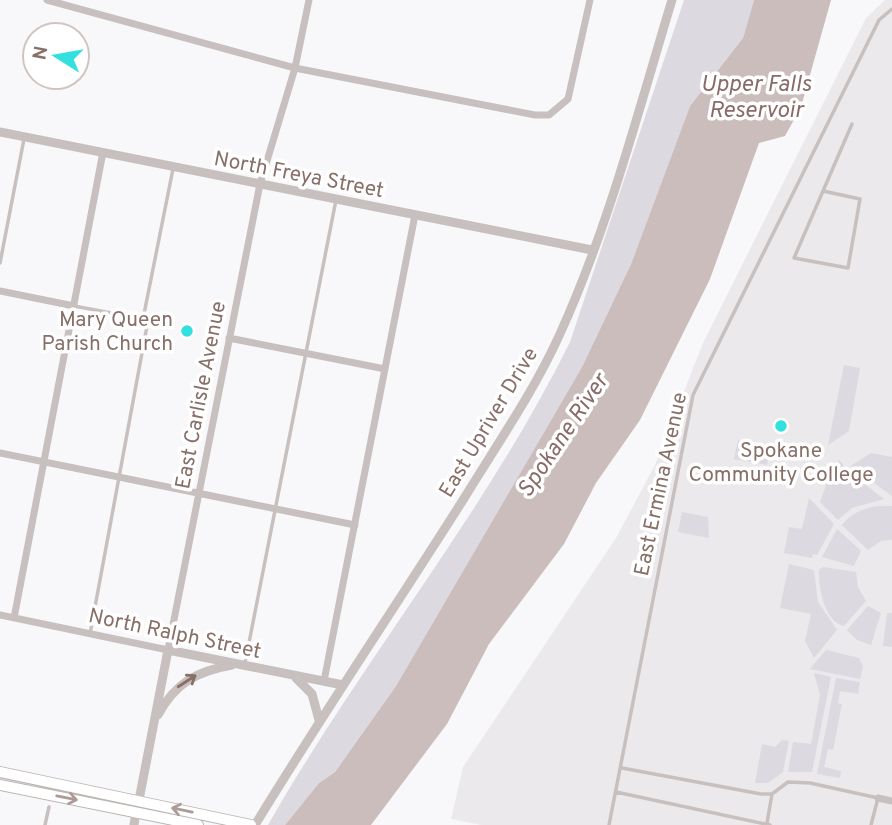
<svg xmlns="http://www.w3.org/2000/svg" width="892" height="825" font-family="Overpass,sans-serif">
<style>
.built{fill:#ebe9eb}
.green{fill:#dcd9e1}
.water{fill:#cbbdbc}
.lines{fill:none;stroke-linecap:round;stroke-linejoin:round}
.primary-casing{stroke:#bcb5b2;stroke-width:12}
.service{stroke:#c8c0be;stroke-width:3.5}
.minor{stroke:#c8c0be;stroke-width:7}
.tertiary{stroke:#c8c0be;stroke-width:9}
.primary{stroke:#fff;stroke-width:10}
.oneway{stroke:#887069}
.oneway2{stroke:#ac9b96}
.poi-dot{fill:#31e0df;stroke:#fff;stroke-width:2.5}
.labels{text-anchor:middle;stroke-width:7;stroke-linejoin:round;paint-order:stroke}
.street-label{font-size:21px;fill:#887069;stroke:#fff}
.poi-label{font-size:21px;fill:#887069;stroke:#fff;text-anchor:end}
.water-label{font-size:23px;font-style:italic;fill:#8a6b6a;stroke:#fff}
</style>
<rect width="100%" height="100%" fill="#f8f8fa"/>
<path class="built" d="M885,0H892V825H481L451,819L463,767L616,538L655,465L703,343L866,18Z"/>
<path class="green" d="M684,0H754L743,38L690,106L631,264L582,367L396,686L335,772L319,783L285,825H268C362,660 486,512 570,342Z
M844,365L860,368L849,431L828,445Z
M738,440L771,447L767,465L734,459Z
M871,453L892,457V496L851,466Z
M839,460L851,474L884,499L852,508L838,520L820,502L830,474Z
M809,498L834,524L817,555L813,554L812,558L784,553L789,527L802,529Z
M892,506V540L881,541L868,550L842,525C853,510 874,504 892,506Z
M682,512L708,517L709,538L678,532Z
M837,529L861,551L854,566L822,557Z
M789,564L814,570L818,602L837,630L814,658L805,641L811,614L780,608Z
M824,567L856,572L858,587L866,601L844,626C824,621 818,587 819,569Z
M868,606L881,613L871,645L857,640L847,630Z
M887,613H892V647L883,646Z
M826,650L859,658L863,666L860,679L810,669Z
M814,673L831,677L812,772H788L793,742L811,744L820,695Z
M836,678L860,682L858,694L840,691L838,703L842,704L833,750L828,749L824,767L841,771L840,778L817,774Z
M782,740L789,741L783,772L768,783H755L762,744L775,747Z"/>
<path class="water" d="M754,0H831L801,107L785,136L759,143L710,279L640,420L596,483L564,544L489,644L447,724L371,825H285L319,783L335,772L396,686L582,367L631,264L690,106L743,38Z"/>
<g class="lines">
<g class="primary-casing">
<path id="primary" d="M0,772L251,825
M0,785L198,825"/>
</g>
<path class="service" d="M823,191L860,199L848,268L794,258L852,124
M0,263L24,139
M74,306L143,319
M90,634L147,326L143,319L173,169
M245,663L336,200
M622,768L761,794H772L788,782L810,783L878,798L871,825
M616,792L770,825
M767,823L772,794
M45,825L49,807
M609,825L693,395L879,20L892,9"/>
<path class="minor" d="M47,0L295,68L535,115H549L568,99L590,0
M0,291L74,306
M229,338L385,369
M0,453L355,525
M0,615L168,650L260,184L295,68L309,0
M14,618L103,152
M324,681L415,215
M878,798L892,801"/>
<path class="tertiary" d="M0,132L592,250
M296,678L312,694L319,720
M158,715C175,683 197,671 232,665
M139,800L168,650L343,685
M134,825L136,812
M255,825C322,715 394,609 463,500C496,446 533,393 559,336C608,229 638,112 672,0"/>
<use href="#primary" class="primary"/>
</g>
<defs><path id="oneway-shaft" d="M-6 0H5M1.5-3L5.5 0L1.5 3" fill="none" stroke-width="1.6" stroke-linecap="round" stroke-linejoin="round" transform="scale(1.75)"/></defs>
<use class="oneway" href="#oneway-shaft" transform="translate(187 681) rotate(-33)"/>
<g class="oneway2">
<use href="#oneway-shaft" transform="translate(67 798) rotate(11)"/>
<use href="#oneway-shaft" transform="translate(182 810) rotate(-168)"/>
</g>
<g class="poi-dot">
<circle cx="187" cy="331" r="7"/>
<circle cx="781" cy="426" r="7"/>
</g>
<g class="labels">
<g class="street-label">
<text transform="translate(299 174) rotate(11)" y="7">North Freya Street</text>
<text transform="translate(200 395) rotate(-79)" y="7">East Carlisle Avenue</text>
<text transform="translate(488 422) rotate(-59)" y="7">East Upriver Drive</text>
<text transform="translate(660 484) rotate(-78)" y="7">East Ermina Avenue</text>
<text transform="translate(175 633) rotate(12)" y="7">North Ralph Street</text>
</g>
<g class="poi-label">
<text x="173" y="326">Mary Queen<tspan x="173" dy="24">Parish Church</tspan></text>
<text x="781" y="457" text-anchor="middle">Spokane<tspan x="781" dy="24">Community College</tspan></text>
</g>
<g class="water-label">
<text x="756" y="91">Upper Falls<tspan x="756" dy="26">Reservoir</tspan></text>
<text transform="translate(562 435) rotate(-56)" y="8">Spokane River</text>
</g>
</g>
<g transform="translate(56 56) rotate(281)"><circle r="33" fill="#ffffff" stroke="#cfc6c3" stroke-width="2"/>
<path d="M0-5L12 26L0 18L-12 26Z" fill="#31e0df"/>
<text y="-10" font-size="19" font-weight="bold" text-anchor="middle" fill="#887069">N</text>
</g>
</svg>
